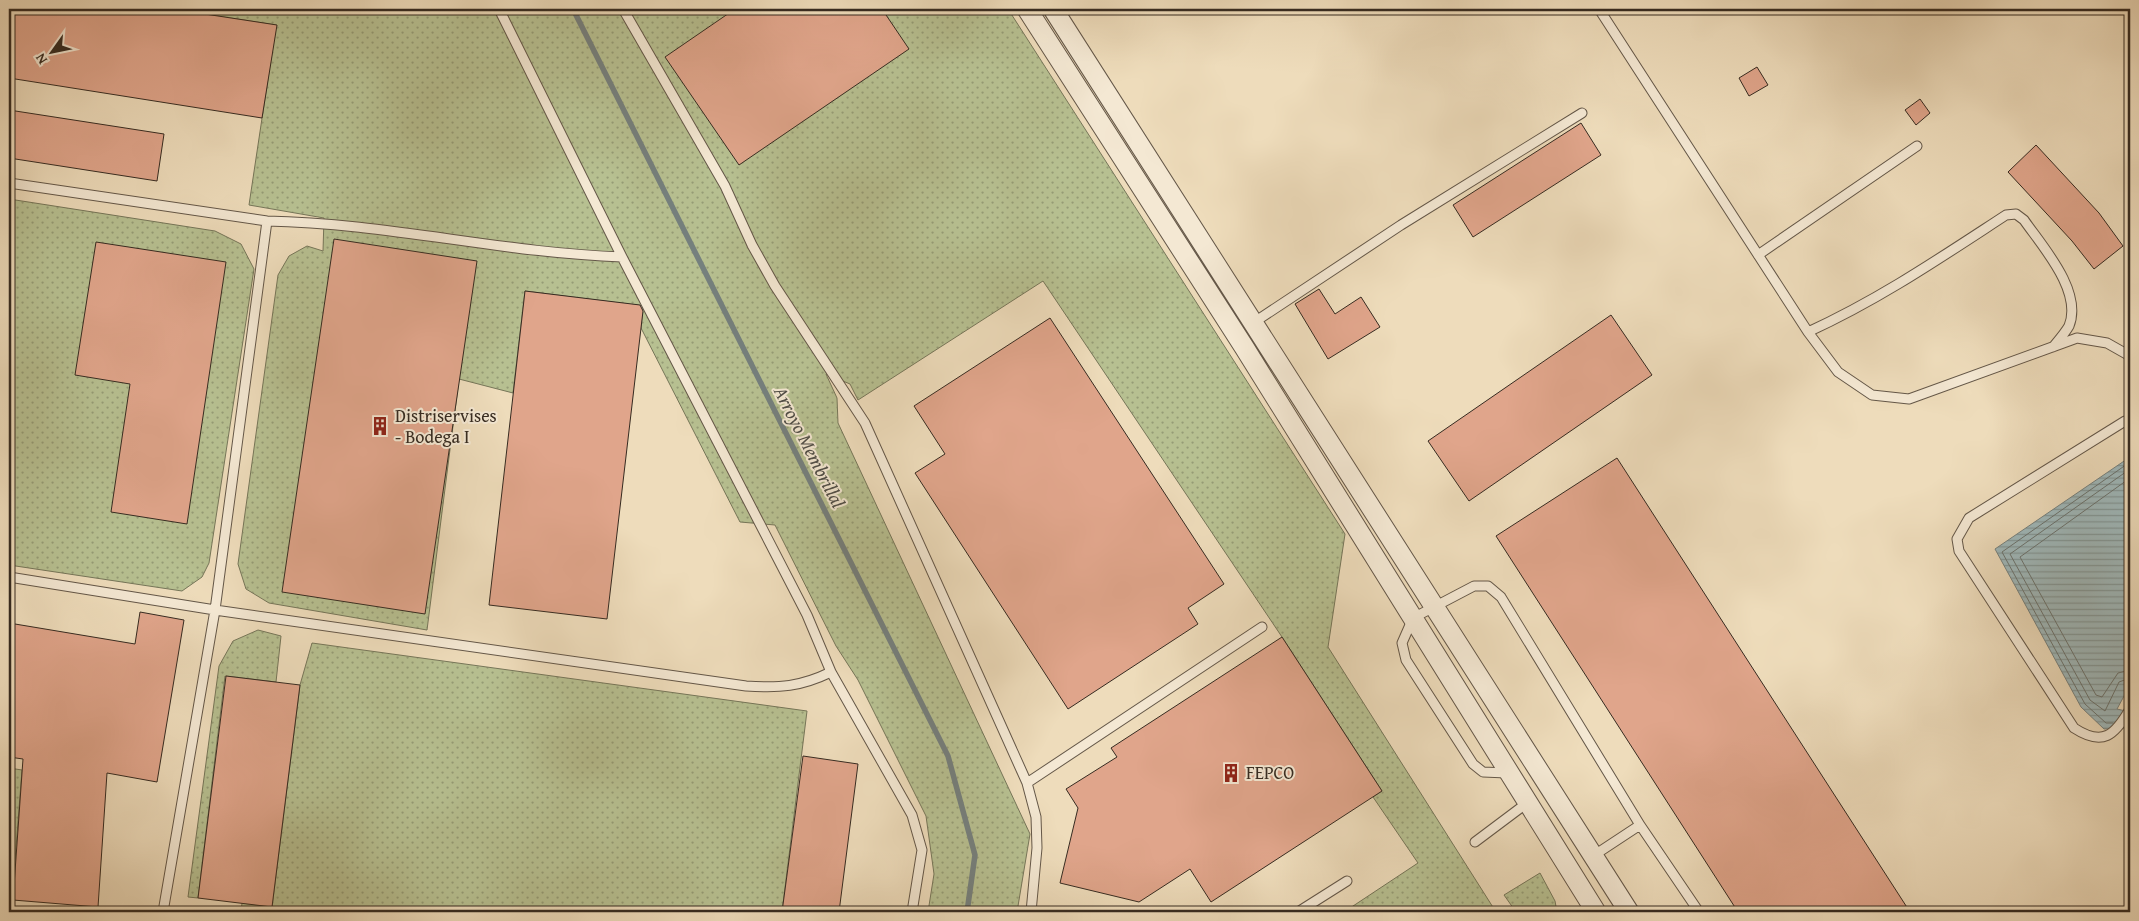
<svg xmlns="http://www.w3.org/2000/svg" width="2139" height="921" font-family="'Gentium Book Plus',serif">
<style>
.green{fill:url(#green-dots);stroke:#767659}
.water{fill:url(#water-rules);stroke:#75807e}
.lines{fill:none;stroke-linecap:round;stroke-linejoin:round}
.shore{stroke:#6a726e;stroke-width:1}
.stream{stroke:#75807e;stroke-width:5.5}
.building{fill:#e0a58b;stroke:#362b21}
.service-casing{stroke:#645748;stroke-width:11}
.minor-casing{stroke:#645748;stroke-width:21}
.service{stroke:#f4e8d3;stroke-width:9}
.minor{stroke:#f4e8d3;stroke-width:19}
.labels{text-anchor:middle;stroke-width:4;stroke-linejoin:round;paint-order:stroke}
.poi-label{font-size:18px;fill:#362b21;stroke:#f4e8d3;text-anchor:start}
.water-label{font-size:19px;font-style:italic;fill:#504e48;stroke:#f4e8d3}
</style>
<defs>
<pattern id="green-dots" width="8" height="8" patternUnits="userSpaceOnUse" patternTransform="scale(1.25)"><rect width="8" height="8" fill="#b7c091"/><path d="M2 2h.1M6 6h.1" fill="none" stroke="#969c76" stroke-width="1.8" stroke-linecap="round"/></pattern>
<pattern id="water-rules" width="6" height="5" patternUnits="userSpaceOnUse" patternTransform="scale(1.25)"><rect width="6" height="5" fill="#9fb9bc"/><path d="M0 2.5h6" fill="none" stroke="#829798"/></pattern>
</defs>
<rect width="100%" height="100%" fill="#eedcbb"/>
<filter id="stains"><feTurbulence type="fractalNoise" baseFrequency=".004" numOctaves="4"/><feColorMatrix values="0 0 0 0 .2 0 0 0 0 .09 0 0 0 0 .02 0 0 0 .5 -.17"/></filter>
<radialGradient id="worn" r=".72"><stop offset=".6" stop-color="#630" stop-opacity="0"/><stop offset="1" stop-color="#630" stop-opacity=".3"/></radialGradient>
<path class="green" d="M172,9H1008L1345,534L1328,647L1496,912H1344L1418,863L1373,797L1382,791L1282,637L1043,281L858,400L850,384L826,374L837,398L838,423L1030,834L1017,912H928L934,874L926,816L858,680L836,646L775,525L740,522L641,328L643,306L525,291L513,393L459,379L427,630L269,603L246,589L238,564L278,275L289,256L307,246L323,251L324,218L249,205L276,25Z
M9,199L215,231L241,244L254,269L209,563L202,577L182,591L9,565Z
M258,630L281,636L276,682L225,676L198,898L188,897L219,666L233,641Z
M312,643L807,711L782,912H241L242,903L272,907L300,685Z
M9,768L22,770L11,912H9Z
M1540,873L1555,901L1557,912H1516L1504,895Z"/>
<path class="water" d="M2130,457V685L2117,709L2130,712V720L2124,728L2104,729L2081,707L1995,549Z"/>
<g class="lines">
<path class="shore" d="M2130,469L2010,554L2090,700L2105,711L2119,682L2130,678
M2130,478L2020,557L2096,695L2102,697L2118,673L2130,670
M2113,723H2106L2085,704L2002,552L2130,462"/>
<path class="stream" d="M573,9L948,756L975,855L967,912"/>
</g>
<path class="building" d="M9,9H172L277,25L262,118L9,78Z
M735,9H882L909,49L739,165L665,57Z
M1757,67L1768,85L1749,96L1739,78Z
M1920,99L1930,113L1916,125L1905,110Z
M9,110L164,134L157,181L9,158Z
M1581,123L1601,155L1473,237L1453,205Z
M2036,145L2099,213L2123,246L2094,269L2072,241L2008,172Z
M334,239L477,261L425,614L282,592Z
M96,242L226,262L187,524L111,512L130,384L75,375Z
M1319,289L1335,314L1361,297L1380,327L1328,359L1295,304Z
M525,291L640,305L643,311L607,619L489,605Z
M1611,315L1652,375L1469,501L1428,441Z
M1050,318L1224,584L1188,608L1198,624L1068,709L915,473L945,454L914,406Z
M1617,458L1910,912H1738L1496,536Z
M140,612L184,620L157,782L107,773L98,907L13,900L23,759L9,757V623L135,644Z
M1282,637L1382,791L1211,902L1190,869L1139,902L1060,883L1078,808L1066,789L1117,757L1111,748Z
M226,676L300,685L272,907L198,898Z
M803,756L858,764L839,912H782Z"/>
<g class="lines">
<g class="service-casing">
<path id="service" d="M499,9L622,257L807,615L831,672L912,815L922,850L912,912
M623,9L725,186L752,245L775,286L865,423L1027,783L1036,817L1037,848L1031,912
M1599,9L1808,332L1838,372L1872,395L1909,399L2077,338L2107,343L2130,356
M9,183L267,221C386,223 503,253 622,257
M1758,255L1917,146
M1253,323L1401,225L1582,113
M1808,332C1880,299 1940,258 2006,215L2016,214L2024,220C2042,246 2083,291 2069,326C2065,333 2058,341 2053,347
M2130,422L2125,421L1969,518L1957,539L1959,551L2074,728C2103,747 2115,735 2130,709
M9,577L215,610L746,686C780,688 800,687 831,672
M1507,773L1483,772L1473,764L1406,660L1402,643L1413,618L1474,586H1488L1501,597L1640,825L1699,912
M1027,783L1262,627
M1475,842L1527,803
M1593,856L1640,825
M163,912L215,610L267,221
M1298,912L1347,881"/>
</g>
<g class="minor-casing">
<path id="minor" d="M1027,9L1244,347L1596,912
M1053,9L1629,912"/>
</g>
<use href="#service" class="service"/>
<use href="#minor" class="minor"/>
</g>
<defs>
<g id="building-bare" transform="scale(1.5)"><path d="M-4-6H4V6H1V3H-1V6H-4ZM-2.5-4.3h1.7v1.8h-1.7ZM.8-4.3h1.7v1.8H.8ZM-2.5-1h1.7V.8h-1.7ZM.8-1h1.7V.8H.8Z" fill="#8f2418" stroke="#f4e8d3" stroke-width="2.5" paint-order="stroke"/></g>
</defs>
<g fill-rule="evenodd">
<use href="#building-bare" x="380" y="426"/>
<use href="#building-bare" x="1231" y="773"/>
</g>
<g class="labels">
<g class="poi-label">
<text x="395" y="422">Distriservises<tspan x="395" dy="21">- Bodega I</tspan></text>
<text x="1246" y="779">FEPCO</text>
</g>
<g class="water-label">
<text transform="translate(810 447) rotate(63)" y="7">Arroyo Membrillal</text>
</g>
</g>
<rect width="2139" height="921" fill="none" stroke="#eedcbb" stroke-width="30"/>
<rect x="10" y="10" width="2119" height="901" fill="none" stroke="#362b21" stroke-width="2.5"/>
<rect x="15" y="15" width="2109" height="891" fill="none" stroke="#362b21"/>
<g transform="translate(52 52) rotate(237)" stroke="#f4e8d3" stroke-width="4" paint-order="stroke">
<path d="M0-4L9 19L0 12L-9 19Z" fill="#362b21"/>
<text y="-8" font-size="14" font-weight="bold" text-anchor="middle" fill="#362b21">N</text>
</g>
<rect width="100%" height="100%" filter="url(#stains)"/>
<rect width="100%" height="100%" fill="url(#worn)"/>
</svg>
